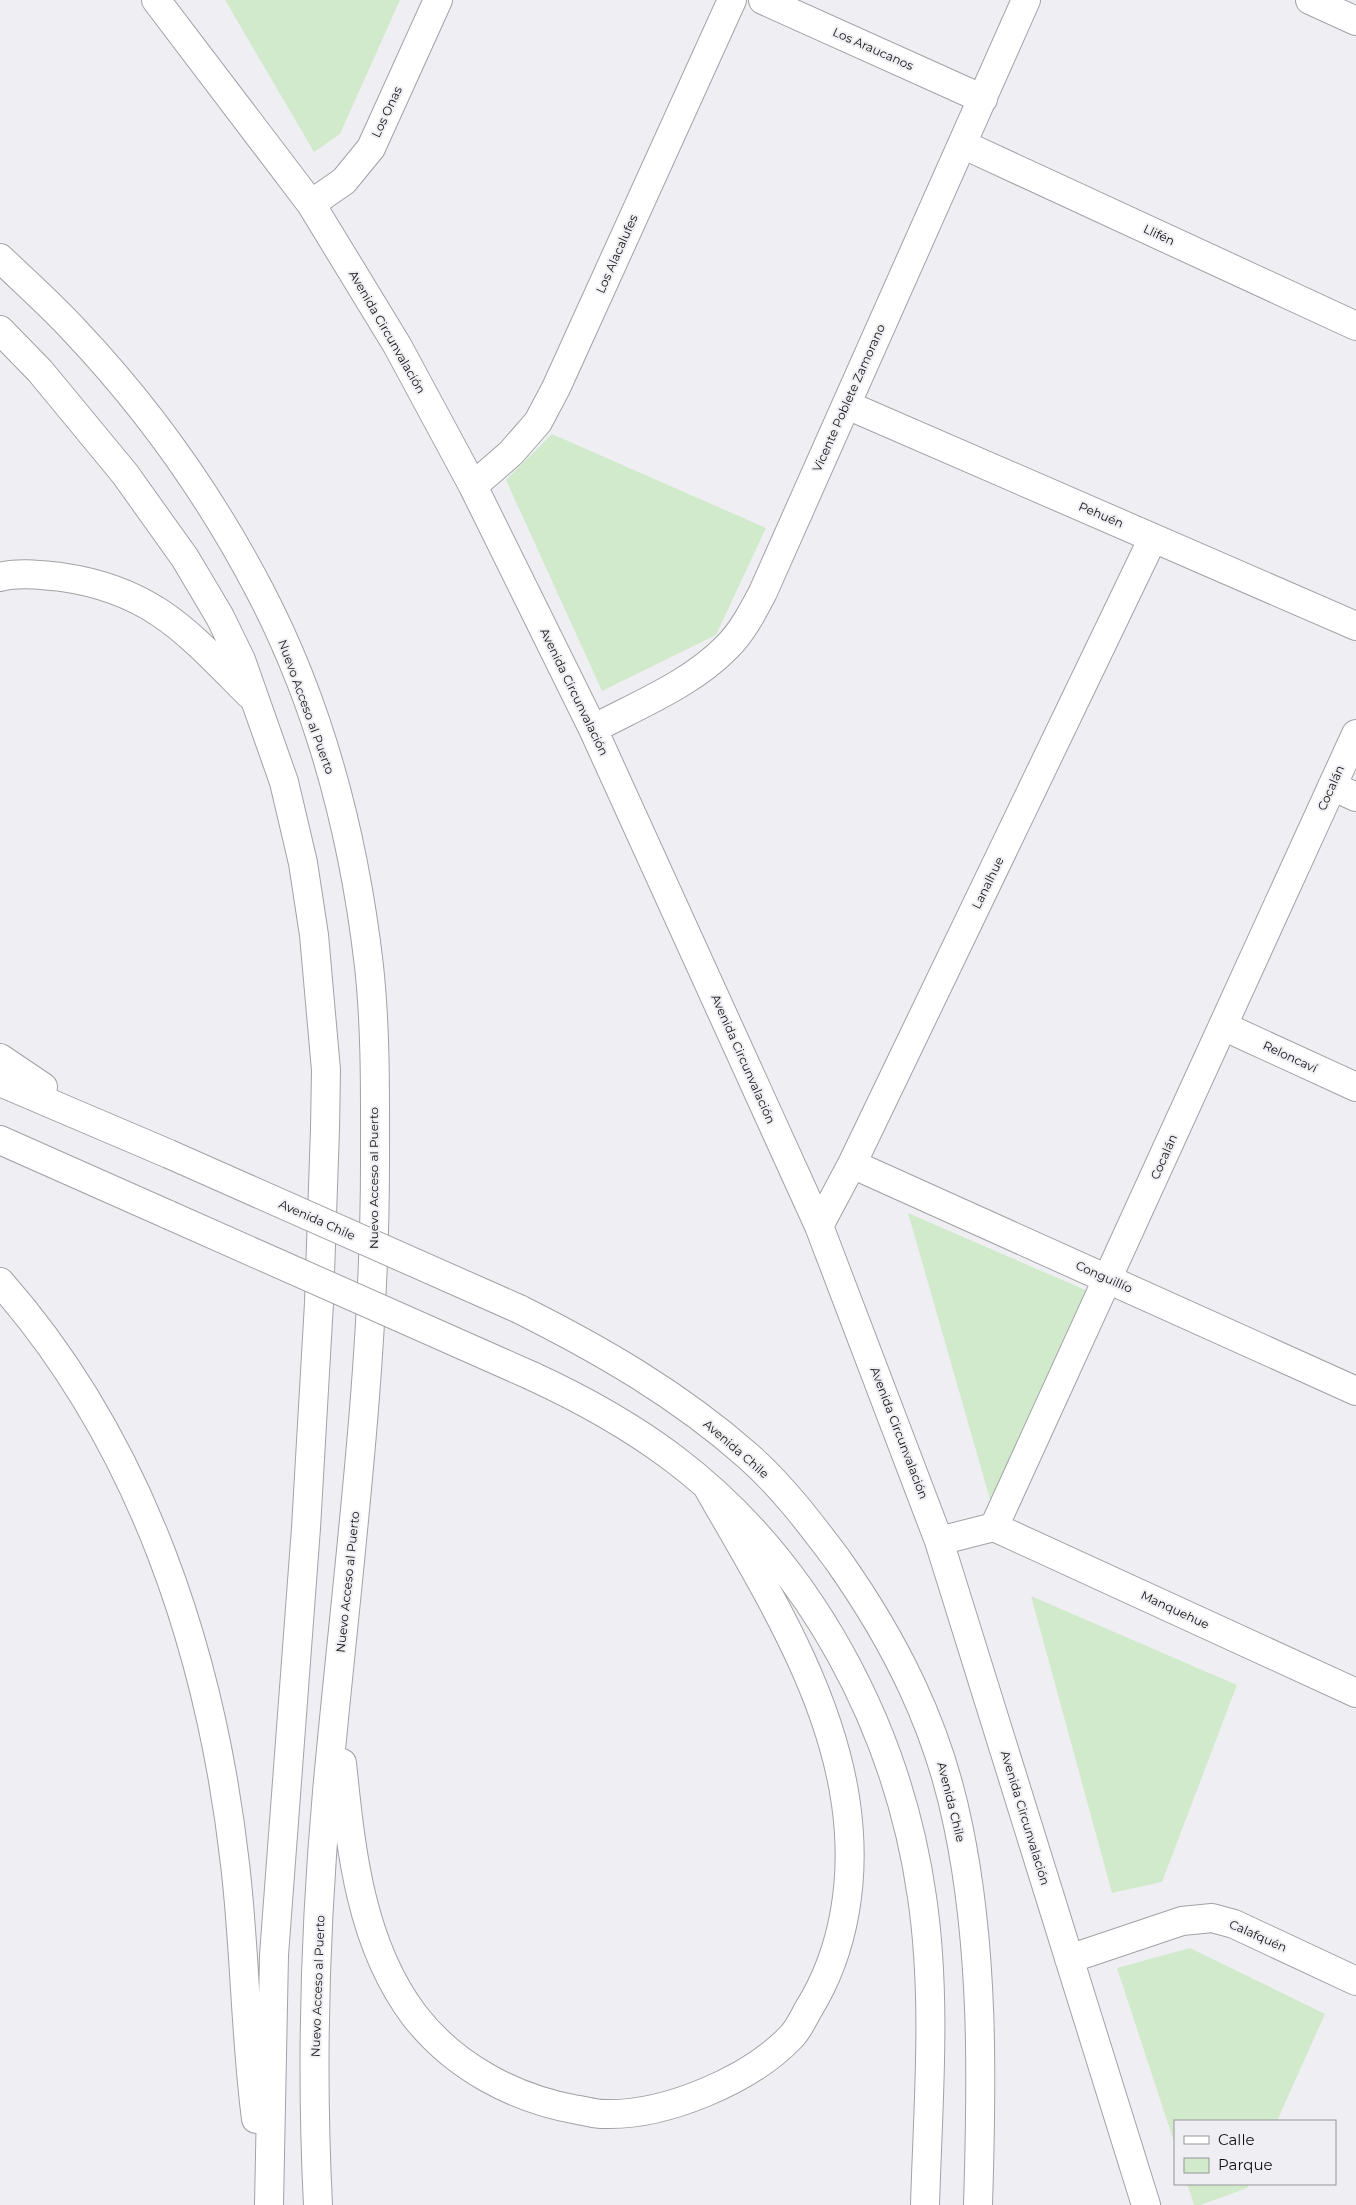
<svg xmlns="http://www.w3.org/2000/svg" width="1356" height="2205" font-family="Montserrat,sans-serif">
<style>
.green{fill:#d2eacc}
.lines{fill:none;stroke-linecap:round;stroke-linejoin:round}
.street-casing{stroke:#a2a2a6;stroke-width:30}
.highway-casing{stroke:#a2a2a6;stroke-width:30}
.street{stroke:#fff;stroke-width:28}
.highway{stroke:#fff;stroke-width:28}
.highway-bridge-casing{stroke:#a2a2a6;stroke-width:30;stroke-linecap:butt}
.highway-bridge{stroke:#fff;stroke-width:28}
.labels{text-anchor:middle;stroke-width:4;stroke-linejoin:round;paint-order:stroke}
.street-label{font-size:12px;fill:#111113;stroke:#efeff3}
</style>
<rect width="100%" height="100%" fill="#efeff3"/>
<path class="green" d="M225,0H400L340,134L314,152Z
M552,434L766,528L716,635L602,691L506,480Z
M908,1213L1090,1292L993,1510Z
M1031,1596L1237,1685L1162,1882L1112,1893Z
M1190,1948L1325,2014L1277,2121H1175V2145L1117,1968Z
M1187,2184H1249L1247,2188L1201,2205H1194Z"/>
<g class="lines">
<g class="street-casing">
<path id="street" d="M156,0L311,204L397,345L473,486L593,729L819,1226L939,1541L1146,2205
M763,0L983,99
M1310,0L1356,21
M962,144L1356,326
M311,204L344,181L371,148L438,0
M847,405L1356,626
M473,486L511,453L538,422L556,388L732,0
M593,729C638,705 691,684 727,647C743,631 753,611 763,592L1026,0
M1332,786L1356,797
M1223,1026L1356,1087
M852,1164L1356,1391
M819,1226L852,1164L1153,538
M994,1527L1356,734
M994,1527L1356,1693
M939,1541L994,1527
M1069,1959L1182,1921L1212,1918L1234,1924L1356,1981"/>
</g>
<g class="highway-casing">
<path id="highway" d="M0,258C25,282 51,305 74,330C147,407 211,497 260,591C320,706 354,837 369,966C376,1031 375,1097 375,1163C375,1373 346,1582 327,1792C315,1928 311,2068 318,2205
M0,330L40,371L125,474L185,558L220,617L241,660L284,782L303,863L314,935L326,1070L325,1129L319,1303L306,1528L274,1955L269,2205
M0,577C19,572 41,575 61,577C153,590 188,633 250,695
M0,1058L43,1087
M0,1082L169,1154
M0,1140L169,1215
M0,1282C142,1443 211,1653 235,1864C245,1948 245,2034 256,2119
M519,1309C601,1350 679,1395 748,1456C782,1486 810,1523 837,1559C895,1641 938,1726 958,1825C984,1949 982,2079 978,2205
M532,1376C582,1399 629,1425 673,1458C811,1562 898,1729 922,1897C937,1999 928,2103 925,2205
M342,1763C351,1850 360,1943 414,2015C454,2067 515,2099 578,2110C586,2111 595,2114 604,2114C664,2116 749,2081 791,2037C798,2030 803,2019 808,2010C846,1949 856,1875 846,1804C830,1689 763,1585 707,1486"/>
</g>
<use href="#street" class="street"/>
<use href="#highway" class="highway"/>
<g class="highway-bridge-casing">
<path id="highway-bridge" d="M169,1154L519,1309
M169,1215L532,1376"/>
</g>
<use href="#highway-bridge" class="highway-bridge"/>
</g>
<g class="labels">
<g class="street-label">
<text transform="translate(873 49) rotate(24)" y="4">Los Araucanos</text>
<text transform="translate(387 112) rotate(-65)" y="4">Los Onas</text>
<text transform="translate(1159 235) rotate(25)" y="4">Llifén</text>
<text transform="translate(617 254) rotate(-66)" y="4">Los Alacalufes</text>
<text transform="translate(387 332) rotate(60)" y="4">Avenida Circunvalación</text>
<text transform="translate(849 398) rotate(-66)" y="4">Vicente Poblete Zamorano</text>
<text transform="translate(1101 515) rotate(23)" y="4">Pehuén</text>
<text transform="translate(574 692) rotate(64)" y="4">Avenida Circunvalación</text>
<text transform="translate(306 707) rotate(70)" y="4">Nuevo Acceso al Puerto</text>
<text transform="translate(1331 788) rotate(-66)" y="4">Cocalán</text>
<text transform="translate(988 883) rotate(-64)" y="4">Lanalhue</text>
<text transform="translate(1290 1057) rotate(25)" y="4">Reloncaví</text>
<text transform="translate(743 1059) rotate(66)" y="4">Avenida Circunvalación</text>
<text transform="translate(1164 1157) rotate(-66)" y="4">Cocalán</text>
<text transform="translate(374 1178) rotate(-90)" y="4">Nuevo Acceso al Puerto</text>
<text transform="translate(317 1220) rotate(24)" y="4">Avenida Chile</text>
<text transform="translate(1104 1277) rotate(24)" y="4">Conguillío</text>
<text transform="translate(899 1433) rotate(69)" y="4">Avenida Circunvalación</text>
<text transform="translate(736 1449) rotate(41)" y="4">Avenida Chile</text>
<text transform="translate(348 1582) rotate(-84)" y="4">Nuevo Acceso al Puerto</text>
<text transform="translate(1175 1610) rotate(25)" y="4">Manquehue</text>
<text transform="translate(951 1802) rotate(76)" y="4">Avenida Chile</text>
<text transform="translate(1025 1818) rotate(73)" y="4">Avenida Circunvalación</text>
<text transform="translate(1258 1936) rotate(24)" y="4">Calafquén</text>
<text transform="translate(318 1986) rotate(-88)" y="4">Nuevo Acceso al Puerto</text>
</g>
</g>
<rect x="1174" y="2120" width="162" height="65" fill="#efeff3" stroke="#969699"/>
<rect x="1184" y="2136" width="25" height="8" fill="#ffffff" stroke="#969699"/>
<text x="1218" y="2145" font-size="15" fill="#111113">Calle</text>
<rect x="1184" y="2158" width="25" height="15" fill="#d2eacc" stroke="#969699"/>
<text x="1218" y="2170" font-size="15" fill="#111113">Parque</text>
</svg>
